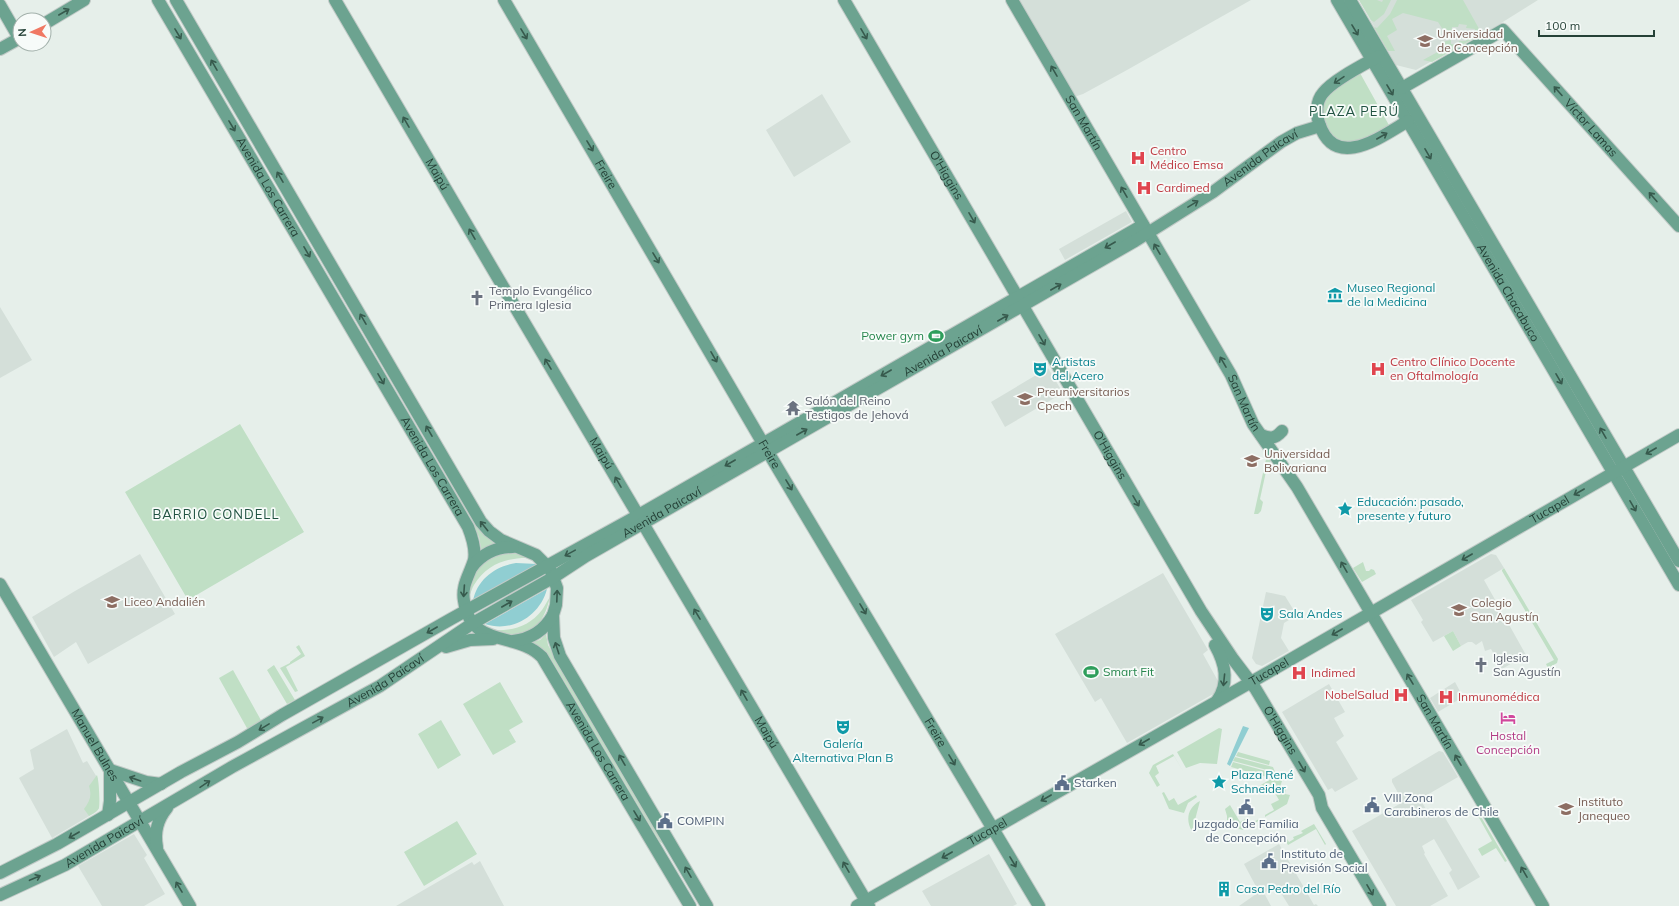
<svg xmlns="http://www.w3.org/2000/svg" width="1679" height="906" font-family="Mulish,sans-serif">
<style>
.built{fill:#d4dfd9}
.green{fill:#c0dfc5}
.water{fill:#90ced2}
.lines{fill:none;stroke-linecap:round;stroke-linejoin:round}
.major-casing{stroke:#c2cac7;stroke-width:14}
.major{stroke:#6ca390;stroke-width:12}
.oneway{stroke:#375a4d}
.labels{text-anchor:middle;stroke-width:3.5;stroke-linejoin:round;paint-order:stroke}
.education-label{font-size:12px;fill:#785e54;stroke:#f7fbf9;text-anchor:start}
.street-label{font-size:12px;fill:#254137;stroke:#f7fbf9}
.health-label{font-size:12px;fill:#be3a42;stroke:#f7fbf9;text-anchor:start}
.culture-label{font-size:12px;fill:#0d838f;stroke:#f7fbf9;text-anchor:start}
.worship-label{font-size:12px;fill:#5b616d;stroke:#f7fbf9;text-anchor:start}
.leisure-label{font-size:12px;fill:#27864d;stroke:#f7fbf9;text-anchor:end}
.hotel-label{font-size:12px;fill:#b23c85;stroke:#f7fbf9}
.service-label{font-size:12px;fill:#4e5e75;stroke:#f7fbf9;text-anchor:start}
.neighbourhood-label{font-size:13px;letter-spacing:1px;fill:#215342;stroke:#f7fbf9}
</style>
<rect width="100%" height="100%" fill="#e6efea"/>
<path class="built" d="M1016,0H1251L1127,70L1083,94L1077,96L1071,95Z
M1359,0H1538L1490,30L1485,31L1416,70L1396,65Z
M822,94L851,142L794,177L766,130Z
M1126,211L1132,222L1065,260L1059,249Z
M0,307L32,360L0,378Z
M1048,368L1063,393L1005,427L991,402Z
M140,554L175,614L88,664L76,642L54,657L32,617L75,591Z
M1491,554L1496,555L1504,568L1484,580L1526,655L1502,669L1491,649L1485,651L1482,641L1476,645L1472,642H1468L1461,646L1453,631L1433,642L1421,622L1423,620L1411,600Z
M1163,573L1208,650L1203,654L1218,681L1215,693L1127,743L1101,698L1095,702L1055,634Z
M1266,592L1285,596L1293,609L1289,620L1284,623L1281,638L1289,651L1262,666L1256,664L1252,658Z
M1455,682L1463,697L1438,712L1430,698Z
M1329,684L1345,712L1334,718L1344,736L1336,742L1358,779L1335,792L1332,788L1328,790L1282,712Z
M67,729L83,763L87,761L98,779L99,808L96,812L52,838L19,778L34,769L30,750Z
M1439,751L1443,752L1458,777L1420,799L1430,816L1441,811L1480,877L1458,890L1449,873L1452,870L1434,839L1422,846L1425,853L1424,854L1448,896L1430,906H1396L1352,831L1403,802L1392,782V779Z
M134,834L147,855L144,858L165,894L144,906H102L78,866Z
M1279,844L1314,905L1316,904L1318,906H1289L1276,885L1264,893L1271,906H1239L1259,892L1244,864Z
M989,854L1017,904L1013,906H931L922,891Z
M480,861L504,906H396L472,862L474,865Z"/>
<path class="green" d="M1359,0H1377L1382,2L1383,0H1391L1384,14L1374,22L1371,20Z
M1397,0H1463L1482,34L1432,62L1423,60L1445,48L1442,42L1451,40V44L1458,45L1459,41H1466L1467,36H1474L1475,29L1466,28L1467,25L1459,24L1458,27H1452L1451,34L1445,33L1438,22L1403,13L1392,19L1397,30L1387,36L1395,51H1388L1374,27L1377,28L1390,14Z
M1360,73L1390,127L1350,145L1332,138L1321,112L1326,94Z
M240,424L304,532L188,600L125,492Z
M1268,450L1271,457L1270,466L1267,467L1260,499L1263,502L1261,511L1258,514H1254Z
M448,479C466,499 473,527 495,544L482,553L479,537Z
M511,553L521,554L531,558C507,557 487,564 474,585C472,588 471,593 469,596C468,571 488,555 511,553Z
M1363,562L1366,571H1369L1371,569L1374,570L1376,574L1362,582L1353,568Z
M1504,568L1558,659L1557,663L1548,668L1546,664L1554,660L1502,571V570Z
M550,597C545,618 536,636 510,636C504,635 498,632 492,630C512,631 529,627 542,610C545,606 547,601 550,597Z
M1453,631L1461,646L1453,651L1444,636Z
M546,634L548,645L554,656L664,844L660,842L551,659L543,649L532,642L540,640Z
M299,645L305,656L286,667L298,691L295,692L280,668L290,663V662L301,654L296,647Z
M274,665L295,700L287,704L267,670Z
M233,670L262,722L248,730L219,678Z
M500,682L523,722L509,730L516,742L493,755L463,704Z
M441,720L461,755L438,769L418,734Z
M1219,728L1222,729L1217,764L1200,763L1186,768L1177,752Z
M1238,752L1270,761L1269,765L1236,756Z
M1173,754L1183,771L1174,756L1156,766L1159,773L1155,776L1160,785L1157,787L1149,773L1153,765Z
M1235,757L1273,767L1275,772L1233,761Z
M1233,762L1273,773L1267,777L1231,767Z
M97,775C99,781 100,802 99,808C97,812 92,814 89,816L84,809C90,801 92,796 89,786Z
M1278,775L1282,781L1280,787L1286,788L1285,794L1290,795L1287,804L1265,817V815L1274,810L1271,804L1279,800L1269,783L1255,791L1254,789Z
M1164,792L1169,801L1174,798L1178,805L1196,795L1197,797L1188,803L1184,813L1169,809L1162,793Z
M1200,801L1192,831C1185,820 1188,807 1200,801Z
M1230,805L1240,822L1247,818L1250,824L1259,819L1260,820L1243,830L1227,825V816L1225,809Z
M1480,815L1507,861L1505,862L1496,848L1482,856L1478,849L1492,841L1478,816Z
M457,821L477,854L424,886L404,852Z
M1314,824L1326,844L1325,845L1316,829L1288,845L1285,840L1287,839L1289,842L1294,839L1293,837L1303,833L1301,831Z"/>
<path class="water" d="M516,563L537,564L473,601C477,579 496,566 516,563Z
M547,589C540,616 512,633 485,624Z
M1243,726L1249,728L1230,766L1227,764Z"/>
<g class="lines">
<g class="major-casing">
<g id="major">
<path id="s1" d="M158,0L468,527C472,537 476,549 474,560C470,574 461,585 464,601C471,649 517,631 542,657L690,906"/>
<path d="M176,0L481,522L489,531L501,540L536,555L550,569L557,588L556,605L553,615L554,638L560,656L707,906"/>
<path id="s2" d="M335,0L492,268L869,906"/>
<path id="s3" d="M504,0L768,452L1039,906"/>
<path id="s4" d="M844,0L1201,611L1233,659L1255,688L1319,795L1322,808L1380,906"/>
<path id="s5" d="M1012,0L1231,375L1253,424L1297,487L1543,906"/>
<path id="s6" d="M1337,0L1679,585"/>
<path d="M1350,0L1679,561"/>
<path d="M0,5L19,38"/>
<path d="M44,24L84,0"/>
<path d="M0,49L20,38"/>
<path d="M1379,56C1363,65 1333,80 1323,93C1316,101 1316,114 1319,123C1335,172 1382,136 1408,121"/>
<path id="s7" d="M1402,88L1503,30L1679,226"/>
<path d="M1261,435C1270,439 1275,439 1282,431"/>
<path d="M472,567C482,554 496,547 513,547"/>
<path id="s8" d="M0,584L190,906"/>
<path d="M513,641C531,639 544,631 553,615"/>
<path d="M1215,645C1225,663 1230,682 1217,701"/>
<path d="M446,647L470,640L493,639"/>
<path d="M110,770L146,782L161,784"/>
<path d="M108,815L110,801V772"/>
<path d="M157,847C154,832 157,820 167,808"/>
<path d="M0,873L57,844L181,772L238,742L282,715L451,619L630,520L1143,225"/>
<path id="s9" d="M0,895L65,865L232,767L380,686L473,623L554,577L586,556L1135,241L1213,192L1281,142L1297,133L1320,126"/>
<path id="s10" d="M857,906L1260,677L1679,435"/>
</g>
</g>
<use href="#major" class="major"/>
</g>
<defs><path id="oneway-shaft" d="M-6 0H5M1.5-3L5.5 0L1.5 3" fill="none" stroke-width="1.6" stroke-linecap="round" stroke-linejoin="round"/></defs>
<g class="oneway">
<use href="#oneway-shaft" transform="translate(64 12) rotate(-30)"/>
<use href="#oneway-shaft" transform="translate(1355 30) rotate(59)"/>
<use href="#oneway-shaft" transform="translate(178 34) rotate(59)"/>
<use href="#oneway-shaft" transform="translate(524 34) rotate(59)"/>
<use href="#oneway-shaft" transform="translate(864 34) rotate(60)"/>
<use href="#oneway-shaft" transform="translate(214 65) rotate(-120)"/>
<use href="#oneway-shaft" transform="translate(1054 71) rotate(-120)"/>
<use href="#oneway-shaft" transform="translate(1339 80) rotate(146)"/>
<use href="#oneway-shaft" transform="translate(1390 90) rotate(59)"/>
<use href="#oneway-shaft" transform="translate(1558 91) rotate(-132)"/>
<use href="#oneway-shaft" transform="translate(406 122) rotate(-120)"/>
<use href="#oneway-shaft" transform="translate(232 126) rotate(59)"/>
<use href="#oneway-shaft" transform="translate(1382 136) rotate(-30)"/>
<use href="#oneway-shaft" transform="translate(590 146) rotate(59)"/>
<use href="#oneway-shaft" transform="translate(1428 154) rotate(60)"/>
<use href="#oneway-shaft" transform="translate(280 177) rotate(-120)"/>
<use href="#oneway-shaft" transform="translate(1124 192) rotate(-120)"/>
<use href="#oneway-shaft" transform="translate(1653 197) rotate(-131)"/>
<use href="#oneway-shaft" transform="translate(1193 204) rotate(-31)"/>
<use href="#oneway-shaft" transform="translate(972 218) rotate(60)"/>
<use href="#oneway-shaft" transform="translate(472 234) rotate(-120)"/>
<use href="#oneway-shaft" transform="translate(1110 245) rotate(150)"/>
<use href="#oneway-shaft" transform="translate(1157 249) rotate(-120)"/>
<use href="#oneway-shaft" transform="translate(307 252) rotate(60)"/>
<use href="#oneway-shaft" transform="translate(656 258) rotate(59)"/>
<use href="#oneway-shaft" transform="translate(1056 287) rotate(-30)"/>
<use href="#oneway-shaft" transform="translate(1003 318) rotate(-30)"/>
<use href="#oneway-shaft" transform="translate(363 319) rotate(-120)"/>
<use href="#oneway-shaft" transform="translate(1042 340) rotate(60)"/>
<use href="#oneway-shaft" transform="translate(714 357) rotate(60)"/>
<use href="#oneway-shaft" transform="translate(1223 362) rotate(-120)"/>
<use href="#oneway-shaft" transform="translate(548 364) rotate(-121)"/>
<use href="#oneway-shaft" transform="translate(886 373) rotate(150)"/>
<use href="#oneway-shaft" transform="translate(381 379) rotate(60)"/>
<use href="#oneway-shaft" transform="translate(1559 379) rotate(60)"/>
<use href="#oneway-shaft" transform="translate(429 431) rotate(-120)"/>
<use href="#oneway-shaft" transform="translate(802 432) rotate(-30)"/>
<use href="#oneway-shaft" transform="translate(1603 433) rotate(-120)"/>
<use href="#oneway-shaft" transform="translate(1651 451) rotate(150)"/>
<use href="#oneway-shaft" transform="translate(730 463) rotate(150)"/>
<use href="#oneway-shaft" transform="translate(618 482) rotate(-120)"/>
<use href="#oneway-shaft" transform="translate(789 485) rotate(59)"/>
<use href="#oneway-shaft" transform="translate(1579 492) rotate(150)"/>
<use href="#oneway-shaft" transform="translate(1136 501) rotate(60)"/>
<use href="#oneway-shaft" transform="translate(1633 506) rotate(60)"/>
<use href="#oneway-shaft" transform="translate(484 526) rotate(-129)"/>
<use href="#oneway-shaft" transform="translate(570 553) rotate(151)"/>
<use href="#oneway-shaft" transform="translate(1467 557) rotate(150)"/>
<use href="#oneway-shaft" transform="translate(1344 567) rotate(-120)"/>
<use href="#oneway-shaft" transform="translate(464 591) rotate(94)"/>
<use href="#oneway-shaft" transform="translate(557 596) rotate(-88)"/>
<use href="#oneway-shaft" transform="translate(507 604) rotate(-30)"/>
<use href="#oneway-shaft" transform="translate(863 609) rotate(59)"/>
<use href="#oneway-shaft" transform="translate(697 614) rotate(-121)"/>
<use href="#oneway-shaft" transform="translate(432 630) rotate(150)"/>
<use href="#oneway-shaft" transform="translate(1337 632) rotate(150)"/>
<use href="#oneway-shaft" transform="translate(557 648) rotate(-108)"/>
<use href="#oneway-shaft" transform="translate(1410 679) rotate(-121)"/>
<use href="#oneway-shaft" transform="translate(1224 680) rotate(96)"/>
<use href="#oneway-shaft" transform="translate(744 695) rotate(-120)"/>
<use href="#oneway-shaft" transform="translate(318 720) rotate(-29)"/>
<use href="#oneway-shaft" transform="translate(264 727) rotate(149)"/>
<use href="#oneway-shaft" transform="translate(1144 742) rotate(150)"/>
<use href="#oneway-shaft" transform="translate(622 760) rotate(-120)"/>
<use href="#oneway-shaft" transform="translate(952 760) rotate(59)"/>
<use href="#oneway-shaft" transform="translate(1458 760) rotate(-120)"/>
<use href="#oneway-shaft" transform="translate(1302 767) rotate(60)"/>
<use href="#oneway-shaft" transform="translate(135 779) rotate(-161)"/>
<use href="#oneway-shaft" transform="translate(205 784) rotate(-34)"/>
<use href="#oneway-shaft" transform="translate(1046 798) rotate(150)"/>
<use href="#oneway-shaft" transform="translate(637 816) rotate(59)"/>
<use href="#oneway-shaft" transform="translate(74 835) rotate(150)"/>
<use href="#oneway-shaft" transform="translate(947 855) rotate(150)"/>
<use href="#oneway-shaft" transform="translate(1013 862) rotate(59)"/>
<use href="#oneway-shaft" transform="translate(846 867) rotate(-120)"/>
<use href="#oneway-shaft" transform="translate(688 872) rotate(-120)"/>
<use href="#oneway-shaft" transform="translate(1524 872) rotate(-120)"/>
<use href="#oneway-shaft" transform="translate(35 878) rotate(-23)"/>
<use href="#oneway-shaft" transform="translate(179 887) rotate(-121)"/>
<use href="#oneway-shaft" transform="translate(1370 890) rotate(60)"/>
</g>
<defs>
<g id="university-bare" transform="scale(1.2)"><path d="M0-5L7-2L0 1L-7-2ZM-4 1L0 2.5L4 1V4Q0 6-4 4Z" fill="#8d6e63" stroke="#f7fbf9" stroke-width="2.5" paint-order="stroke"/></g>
<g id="hospital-bare" transform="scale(1.2)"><path d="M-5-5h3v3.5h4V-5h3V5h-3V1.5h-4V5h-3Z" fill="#e0444e" stroke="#f7fbf9" stroke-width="2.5" paint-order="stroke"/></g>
<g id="museum-bare" transform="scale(1.2)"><path d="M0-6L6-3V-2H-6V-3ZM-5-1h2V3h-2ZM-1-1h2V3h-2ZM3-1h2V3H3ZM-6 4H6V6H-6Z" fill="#0f9aa8" stroke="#f7fbf9" stroke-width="2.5" paint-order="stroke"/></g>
<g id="church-bare" transform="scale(1.2)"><path d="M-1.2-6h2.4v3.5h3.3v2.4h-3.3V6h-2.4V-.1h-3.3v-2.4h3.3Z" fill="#6b7280" stroke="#f7fbf9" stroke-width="2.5" paint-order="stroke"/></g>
<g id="stadium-bare" transform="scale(1.2)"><path d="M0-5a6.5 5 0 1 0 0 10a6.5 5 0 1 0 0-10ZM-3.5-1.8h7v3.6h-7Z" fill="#2e9e5b" stroke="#f7fbf9" stroke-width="2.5" paint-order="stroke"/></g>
<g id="theatre-bare" transform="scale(1.2)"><path d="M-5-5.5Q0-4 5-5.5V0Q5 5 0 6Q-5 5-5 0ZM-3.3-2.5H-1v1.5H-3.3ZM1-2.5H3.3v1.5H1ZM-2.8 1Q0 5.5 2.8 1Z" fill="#0f9aa8" stroke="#f7fbf9" stroke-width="2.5" paint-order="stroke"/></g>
<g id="temple-bare" transform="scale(1.2)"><path d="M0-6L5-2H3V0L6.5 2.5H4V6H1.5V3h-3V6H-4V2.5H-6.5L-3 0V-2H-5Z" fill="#6b7280" stroke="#f7fbf9" stroke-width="2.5" paint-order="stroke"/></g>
<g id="sight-bare" transform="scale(1.2)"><path d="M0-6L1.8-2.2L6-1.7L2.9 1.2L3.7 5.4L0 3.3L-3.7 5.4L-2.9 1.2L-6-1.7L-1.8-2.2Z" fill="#0f9aa8" stroke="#f7fbf9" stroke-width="2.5" paint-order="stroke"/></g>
<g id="school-bare" transform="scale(1.2)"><path d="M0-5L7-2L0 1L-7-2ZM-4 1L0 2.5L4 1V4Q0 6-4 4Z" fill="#8d6e63" stroke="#f7fbf9" stroke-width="2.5" paint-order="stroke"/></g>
<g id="hotel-bare" transform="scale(1.2)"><path d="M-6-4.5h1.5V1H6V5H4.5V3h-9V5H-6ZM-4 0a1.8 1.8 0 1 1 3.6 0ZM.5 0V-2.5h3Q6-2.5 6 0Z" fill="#d1479c" stroke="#f7fbf9" stroke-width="2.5" paint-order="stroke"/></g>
<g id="civic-bare" transform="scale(1.2)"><path d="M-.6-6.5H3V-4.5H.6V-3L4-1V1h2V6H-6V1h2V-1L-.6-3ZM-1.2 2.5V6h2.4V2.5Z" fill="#5c6f8a" stroke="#f7fbf9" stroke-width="2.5" paint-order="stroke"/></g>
<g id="building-bare" transform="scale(1.2)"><path d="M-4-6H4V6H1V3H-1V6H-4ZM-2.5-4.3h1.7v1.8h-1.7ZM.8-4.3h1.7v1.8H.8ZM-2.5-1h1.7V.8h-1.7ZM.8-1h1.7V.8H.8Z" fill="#0f9aa8" stroke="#f7fbf9" stroke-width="2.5" paint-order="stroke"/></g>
</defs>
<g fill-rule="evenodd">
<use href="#university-bare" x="1425" y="41"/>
<use href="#hospital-bare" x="1138" y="158"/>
<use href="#hospital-bare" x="1144" y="188"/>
<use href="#museum-bare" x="1335" y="295"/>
<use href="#church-bare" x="477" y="298"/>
<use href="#stadium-bare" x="936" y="336"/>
<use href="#theatre-bare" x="1040" y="369"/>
<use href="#hospital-bare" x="1378" y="369"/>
<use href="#university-bare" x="1025" y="399"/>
<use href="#temple-bare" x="793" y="408"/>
<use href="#university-bare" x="1252" y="461"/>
<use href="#sight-bare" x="1345" y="509"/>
<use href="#school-bare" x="112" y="602"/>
<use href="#school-bare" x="1459" y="610"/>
<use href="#theatre-bare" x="1267" y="614"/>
<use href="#church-bare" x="1481" y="665"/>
<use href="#stadium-bare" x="1091" y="672"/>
<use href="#hospital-bare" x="1299" y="673"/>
<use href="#hospital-bare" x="1401" y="695"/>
<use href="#hospital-bare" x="1446" y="697"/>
<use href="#hotel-bare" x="1508" y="718"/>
<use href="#theatre-bare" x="843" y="727"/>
<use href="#sight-bare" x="1219" y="782"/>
<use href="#civic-bare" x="1062" y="783"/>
<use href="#civic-bare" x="1372" y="805"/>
<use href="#civic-bare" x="1246" y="807"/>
<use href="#university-bare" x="1566" y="809"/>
<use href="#civic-bare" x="665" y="821"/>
<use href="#civic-bare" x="1269" y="861"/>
<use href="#building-bare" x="1224" y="889"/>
</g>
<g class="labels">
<g class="education-label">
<text x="1437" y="38">Universidad<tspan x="1437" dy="14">de Concepción</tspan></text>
<text x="1037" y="396">Preuniversitarios<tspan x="1037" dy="14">Cpech</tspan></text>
<text x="1264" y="458">Universidad<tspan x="1264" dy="14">Bolivariana</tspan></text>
<text x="124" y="606">Liceo Andalién</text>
<text x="1471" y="607">Colegio<tspan x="1471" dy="14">San Agustín</tspan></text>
<text x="1578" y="806">Instituto<tspan x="1578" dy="14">Janequeo</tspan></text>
</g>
<g class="street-label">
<text dy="4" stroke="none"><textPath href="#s5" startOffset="142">San Martín</textPath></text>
<text dy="4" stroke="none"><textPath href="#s7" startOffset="248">Víctor Lamas</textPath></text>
<text dy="4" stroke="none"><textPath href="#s9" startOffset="1461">Avenida Paicaví</textPath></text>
<text dy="4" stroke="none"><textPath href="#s2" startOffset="202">Maipú</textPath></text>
<text dy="4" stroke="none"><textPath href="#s3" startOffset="202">Freire</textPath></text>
<text dy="4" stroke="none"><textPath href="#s4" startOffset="203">O'Higgins</textPath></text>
<text dy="4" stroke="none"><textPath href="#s1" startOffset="217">Avenida Los Carrera</textPath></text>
<text dy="4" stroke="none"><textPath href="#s6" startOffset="339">Avenida Chacabuco</textPath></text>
<text dy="4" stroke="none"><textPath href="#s9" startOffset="1089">Avenida Paicaví</textPath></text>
<text dy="4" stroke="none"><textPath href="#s5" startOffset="465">San Martín</textPath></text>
<text dy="4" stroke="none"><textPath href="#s2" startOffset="526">Maipú</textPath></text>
<text dy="4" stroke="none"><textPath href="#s3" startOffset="526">Freire</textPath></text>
<text dy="4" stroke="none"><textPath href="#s4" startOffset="527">O'Higgins</textPath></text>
<text dy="4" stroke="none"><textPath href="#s1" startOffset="541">Avenida Los Carrera</textPath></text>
<text dy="4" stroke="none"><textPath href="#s10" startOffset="798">Tucapel</textPath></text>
<text dy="4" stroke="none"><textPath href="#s9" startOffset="765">Avenida Paicaví</textPath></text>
<text dy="4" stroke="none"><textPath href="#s10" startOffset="474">Tucapel</textPath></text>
<text dy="4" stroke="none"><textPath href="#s9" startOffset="441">Avenida Paicaví</textPath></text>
<text dy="4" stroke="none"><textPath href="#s5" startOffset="837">San Martín</textPath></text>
<text dy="4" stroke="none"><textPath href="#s4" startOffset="851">O'Higgins</textPath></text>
<text dy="4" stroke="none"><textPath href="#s2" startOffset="850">Maipú</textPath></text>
<text dy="4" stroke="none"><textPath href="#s3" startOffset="850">Freire</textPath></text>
<text dy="4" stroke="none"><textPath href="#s8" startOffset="187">Manuel Bulnes</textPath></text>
<text dy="4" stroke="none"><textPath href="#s1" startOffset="900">Avenida Los Carrera</textPath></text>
<text dy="4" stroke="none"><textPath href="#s10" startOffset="150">Tucapel</textPath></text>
<text dy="4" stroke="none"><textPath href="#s9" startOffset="117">Avenida Paicaví</textPath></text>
</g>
<g class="health-label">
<text x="1150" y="155">Centro<tspan x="1150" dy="14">Médico Emsa</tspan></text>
<text x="1156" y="192">Cardimed</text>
<text x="1390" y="366">Centro Clínico Docente<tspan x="1390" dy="14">en Oftalmología</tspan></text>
<text x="1311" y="677">Indimed</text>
<text x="1389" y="699" text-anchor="end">NobelSalud</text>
<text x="1458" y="701">Inmunomédica</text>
</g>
<g class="culture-label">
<text x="1347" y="292">Museo Regional<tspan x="1347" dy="14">de la Medicina</tspan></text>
<text x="1052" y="366">Artistas<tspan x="1052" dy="14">del Acero</tspan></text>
<text x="1357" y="506">Educación: pasado,<tspan x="1357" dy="14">presente y futuro</tspan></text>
<text x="1279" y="618">Sala Andes</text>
<text x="843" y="748" text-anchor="middle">Galería<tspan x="843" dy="14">Alternativa Plan B</tspan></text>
<text x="1231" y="779">Plaza René<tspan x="1231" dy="14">Schneider</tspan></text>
<text x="1236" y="893">Casa Pedro del Río</text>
</g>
<g class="worship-label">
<text x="489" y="295">Templo Evangélico<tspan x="489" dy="14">Primera Iglesia</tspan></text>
<text x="805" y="405">Salón del Reino<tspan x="805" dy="14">Testigos de Jehová</tspan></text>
<text x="1493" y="662">Iglesia<tspan x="1493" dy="14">San Agustín</tspan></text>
</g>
<g class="leisure-label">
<text x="924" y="340">Power gym</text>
<text x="1103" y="676" text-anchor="start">Smart Fit</text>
</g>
<g class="hotel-label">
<text x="1508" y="740">Hostal<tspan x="1508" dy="14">Concepción</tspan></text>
</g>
<g class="service-label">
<text x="1074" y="787">Starken</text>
<text x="1384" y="802">VIII Zona<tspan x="1384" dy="14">Carabineros de Chile</tspan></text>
<text x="677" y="825">COMPIN</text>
<text x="1246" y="828" text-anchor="middle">Juzgado de Familia<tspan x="1246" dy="14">de Concepción</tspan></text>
<text x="1281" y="858">Instituto de<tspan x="1281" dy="14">Previsión Social</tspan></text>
</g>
<g class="neighbourhood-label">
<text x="1354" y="116">PLAZA PERÚ</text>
<text x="216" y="519">BARRIO CONDELL</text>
</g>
</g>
<g transform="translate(32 32) rotate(267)"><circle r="19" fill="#f7fbf9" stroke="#a3b1ab"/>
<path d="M0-3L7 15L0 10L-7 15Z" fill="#f07863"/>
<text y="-6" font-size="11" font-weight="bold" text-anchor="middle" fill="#254137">N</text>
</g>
<path d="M1539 30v6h115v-6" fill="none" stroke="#254137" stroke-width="2"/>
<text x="1545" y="30" font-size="12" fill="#254137" stroke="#f7fbf9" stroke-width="3" paint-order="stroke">100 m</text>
</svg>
